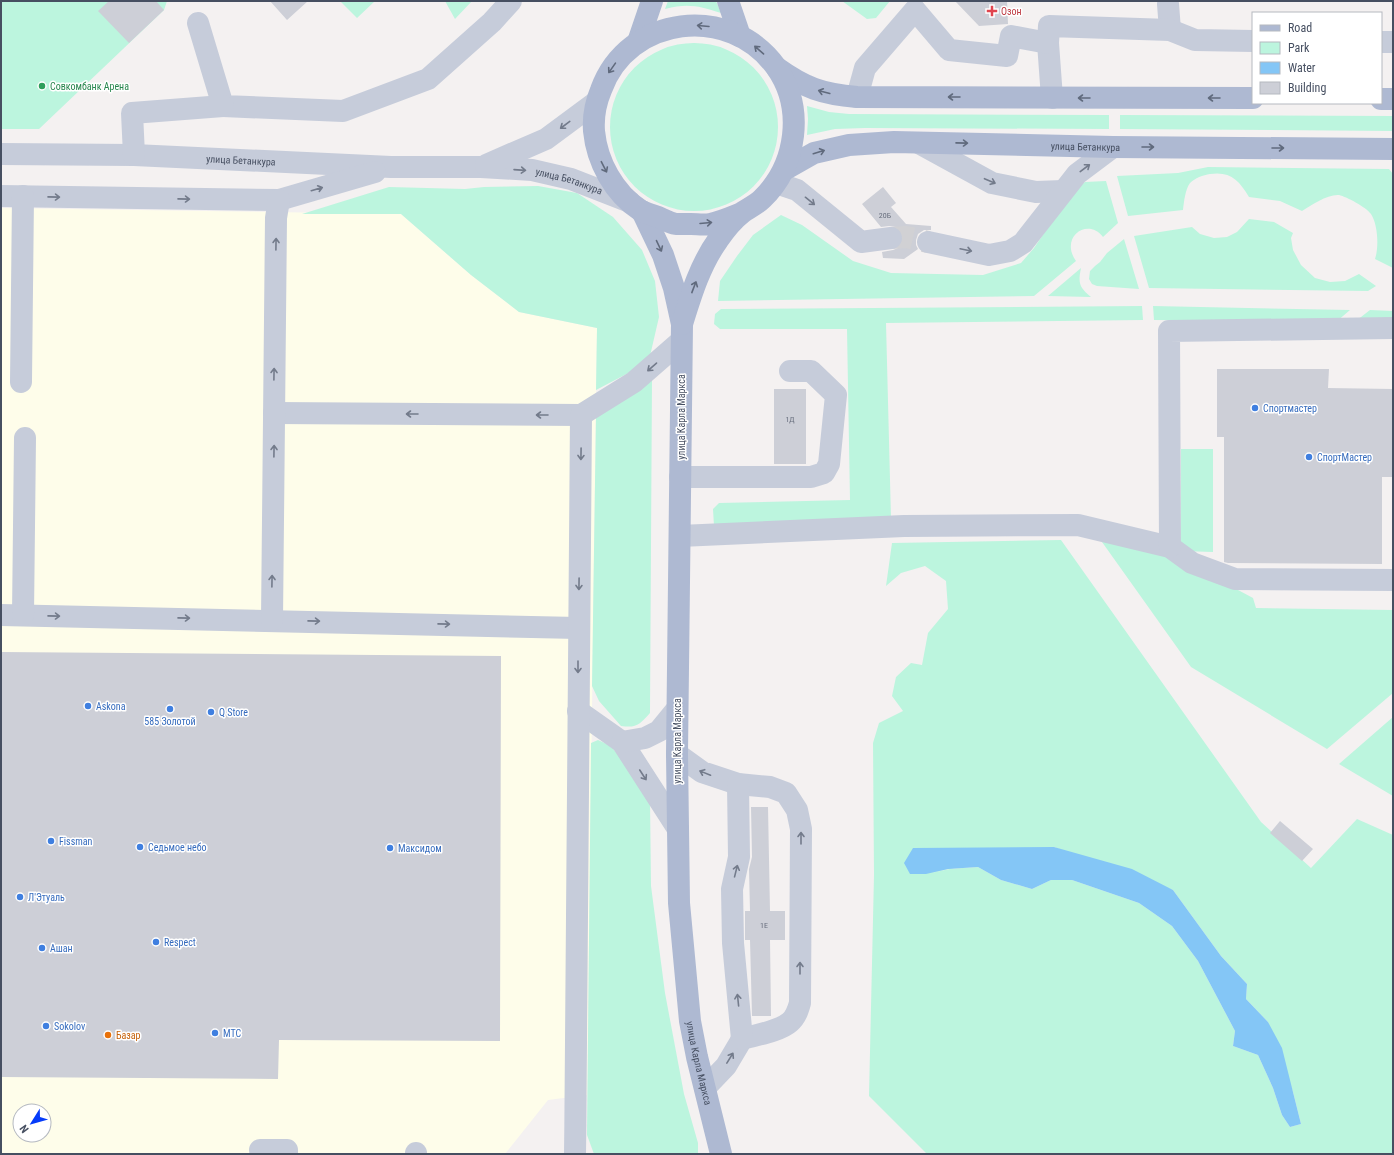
<svg xmlns="http://www.w3.org/2000/svg" width="1394" height="1155" font-family="'Roboto Condensed',sans-serif">
<style>
.commercial{fill:#fefdea;fill-rule:evenodd}
.green{fill:#bcf5de;fill-rule:evenodd}
.water{fill:#84c6f6}
.building{fill:#cdcfd7}
.lines{fill:none;stroke-linecap:round;stroke-linejoin:round}
.minor-tunnel{stroke:#d1d1d4;stroke-width:22;stroke-dasharray:22 11;stroke-linecap:butt}
.minor{stroke:#c6ccda;stroke-width:22}
.major{stroke:#aeb9d2;stroke-width:22}
.oneway{stroke:#606a7d}
.oneway2{stroke:#737b8b}
.health-dot{fill:#e0444e;stroke:#fff;stroke-width:1.5}
.leisure-dot{fill:#2e9e5b;stroke:#fff;stroke-width:1.5}
.shop-dot{fill:#3f7fe0;stroke:#fff;stroke-width:1.5}
.food-dot{fill:#e8710a;stroke:#fff;stroke-width:1.5}
.labels{text-anchor:middle;stroke-width:3;stroke-linejoin:round;paint-order:stroke}
.number-label{font-size:8px;fill:#686f7e}
.health-label{font-size:10px;fill:#be3a42;stroke:#fff;text-anchor:start}
.leisure-label{font-size:10px;fill:#27864d;stroke:#fff;text-anchor:start}
.street-label{font-size:10px;fill:#464f61;stroke:#fff}
.shop-label{font-size:10px;fill:#366cbe;stroke:#fff;text-anchor:start}
.food-label{font-size:10px;fill:#c56008;stroke:#fff;text-anchor:start}
</style>
<rect width="100%" height="100%" fill="#f4f1f1"/>
<path class="commercial" d="M1,208L401,214L471,275L519,312L597,328L587,1095L548,1100L505,1154H1ZM20,1111H44V1135H20Z"/>
<path class="green" d="M1,1H167L164,10L39,129H1Z
M340,1H375L357,18Z
M445,1H472L455,19Z
M668,1H716L721,13C699,6 688,3 665,9Z
M842,1H890L876,18L867,19Z
M610 127a84 84 0 1 1 168 0a84 84 0 1 1-168 0Z
M807,106L829,112L849,114L1109,115V129L865,128L835,129L807,135L808,119Z
M1120,115L1393,116V131L1120,129Z
M1208,167L1389,169L1393,174V268L1375,259C1379,247 1378,225 1371,214C1366,207 1347,197 1339,195C1328,194 1311,205 1302,211L1280,201L1249,197C1239,180 1230,171 1210,174C1203,175 1195,178 1190,183C1185,190 1184,202 1183,210L1128,216L1117,176L1178,173Z
M1106,181L1118,223L1103,237C1088,217 1059,237 1076,261L1034,296L718,301L720,281L737,256L753,235L781,215L802,225L853,261L891,273L983,275L1021,263L1034,248L1072,192L1085,182Z
M538,186L577,193L613,217L642,250L655,281L659,317L650,356L638,368L596,390L597,328L519,312L471,275L401,214H302L389,187L465,189L484,187Z
M1249,219L1274,222L1293,233L1291,238L1293,250L1301,265L1315,278L1330,282L1345,281L1359,274L1376,286L1368,291L1149,288L1134,236L1192,227L1200,234L1214,238L1227,237L1237,232Z
M1124,239L1139,289L1097,286L1092,284L1089,279L1090,271L1095,266L1100,262L1107,253Z
M1081,268C1078,283 1079,287 1091,297L1048,296Z
M1142,306L1143,320L886,323L891,519L714,526L713,509L719,503L850,500L847,329H720L714,324L715,314L721,309Z
M1153,306L1350,310L1336,322L1154,320Z
M1370,310L1393,311V324H1352Z
M652,378L650,713C639,725 637,728 621,726L599,701L592,686L596,415Z
M1181,449H1213V552L1181,551Z
M1061,540L1261,822L1311,868L1357,819L1393,835V1154H927L869,1096L874,875L873,743L879,723L903,711L892,696L896,677L911,663L922,665L928,633L948,609L946,581L925,566L901,573L886,586L892,543ZM1054,847L1173,890L1221,956L1247,984L1246,999L1268,1022L1293,1092L1301,1124L1290,1127L1282,1115L1273,1088L1258,1055L1233,1046L1235,1031L1198,961L1172,926L1139,903L1072,880H1051L1032,889L1001,880L978,867L948,869L926,874Z
M1102,542H1148L1253,598L1256,608L1393,610V693L1327,749L1191,667Z
M1393,717V796L1339,764Z
M598,740L611,746L641,784L650,800L651,886L665,993L684,1094L698,1143V1154H594L587,1135L591,743Z"/>
<path class="water" d="M1054,847L1132,869L1173,890L1221,956L1247,984L1246,999L1268,1022L1282,1048L1301,1124L1290,1127L1282,1115L1273,1088L1258,1055L1233,1046L1235,1031L1198,961L1172,926L1139,903L1072,880H1051L1032,889L1001,880L978,867L948,869L926,874H910L904,863L913,848Z"/>
<path class="building" d="M109,1H156L164,10L129,43L98,11Z
M270,1H308L287,20Z
M955,1H1007L1008,24L979,26Z
M883,187L896,203L891,207L906,224L931,226V230H924L918,234L916,240V245L918,249L904,259L883,258L882,252L893,250L898,248L903,242V236L901,230L896,227L889,226L881,227L862,204Z
M1217,369H1329L1328,388L1393,389V477H1382V564L1228,563L1224,562V437H1217Z
M774,389H806V464H774Z
M1,652L501,656L500,1041L279,1040L278,1079L1,1077Z
M751,807H768L770,911H785V940H770L771,1016H752L750,940H745V911H750L749,869L752,857Z
M1280,821L1313,849L1302,861L1270,833Z"/>
<g class="lines">
<path class="minor-tunnel" d="M891,238L906,237L928,242"/>
<g class="minor">
<path d="M1168,4L1170,30"/>
<path d="M198,23L223,106L343,111L428,79L492,22L511,1"/>
<path d="M1381,42H1393"/>
<path d="M1048,43L1052,98"/>
<path d="M857,97L865,68L915,10L949,50L1007,56L1011,36L1048,43L1049,26L1170,30L1195,40L1253,41"/>
<path d="M919,143L992,183L1036,192L1063,191"/>
<path id="s1" d="M1,154L134,155L391,167H481L532,170L571,179L630,202"/>
<path d="M134,155L132,113L223,106"/>
<path d="M486,165L546,139L596,102"/>
<path d="M776,183L797,190L861,242L891,238"/>
<path d="M1,196L279,200L375,172"/>
<path d="M928,242L989,255L1010,251L1023,243L1077,174L1113,147"/>
<path d="M21,382L23,196"/>
<path d="M274,413L581,415L634,382L681,341"/>
<path d="M680,477H811L824,473L829,464L836,395L811,371H790"/>
<path d="M680,536L904,526L1078,525L1170,547L1192,563L1235,579L1393,580"/>
<path d="M1170,547L1169,331L1393,328"/>
<path d="M1,615L578,628"/>
<path d="M23,615L25,438"/>
<path d="M272,620L276,218L279,200"/>
<path d="M578,711L622,742L678,829"/>
<path d="M622,742L645,738L659,731L677,709"/>
<path d="M677,754L702,772L738,784L770,787L786,793L797,810L801,829L800,1003C798,1010 796,1017 790,1022C780,1031 756,1035 742,1039L726,1066L705,1088"/>
<path d="M738,784L739,857L732,889L733,943L742,1039"/>
<path d="M260,1150H287V1154"/>
<path d="M416,1154V1153"/>
<path d="M575,1154C578,908 577,662 581,415"/>
</g>
<g class="major">
<path d="M728,1L740,36"/>
<path d="M638,42L652,1"/>
<path d="M777,68C805,88 822,94 857,97L1253,98"/>
<path d="M1381,99H1393"/>
<path id="s2" d="M784,170L814,153L849,145L894,142L1113,147L1393,149"/>
<path id="s3" d="M642,211L663,255L674,288L682,324L677,754L679,903L690,1021L697,1057L721,1154"/>
<path d="M682,324C691,295 700,265 718,240C724,231 734,219 743,212C749,208 757,204 762,199C797,165 805,108 776,67C730,3 628,15 601,90C596,102 593,117 594,131C597,162 614,193 640,210C646,213 652,215 658,217C663,219 670,223 676,224C681,224 686,224 691,224C697,224 704,225 710,224C721,222 732,217 742,213"/>
</g>
</g>
<defs><path id="oneway-shaft" d="M-6 0H5M1.5-3L5.5 0L1.5 3" fill="none" stroke-width="1.6" stroke-linecap="round" stroke-linejoin="round"/></defs>
<g class="oneway">
<use href="#oneway-shaft" transform="translate(703 26) rotate(-175)"/>
<use href="#oneway-shaft" transform="translate(759 50) rotate(-139)"/>
<use href="#oneway-shaft" transform="translate(612 68) rotate(125)"/>
<use href="#oneway-shaft" transform="translate(824 92) rotate(-165)"/>
<use href="#oneway-shaft" transform="translate(954 97) rotate(-180)"/>
<use href="#oneway-shaft" transform="translate(1084 98) rotate(-180)"/>
<use href="#oneway-shaft" transform="translate(1214 98) rotate(-180)"/>
<use href="#oneway-shaft" transform="translate(962 143) rotate(1)"/>
<use href="#oneway-shaft" transform="translate(1148 147)"/>
<use href="#oneway-shaft" transform="translate(1278 148)"/>
<use href="#oneway-shaft" transform="translate(819 152) rotate(-17)"/>
<use href="#oneway-shaft" transform="translate(604 167) rotate(63)"/>
<use href="#oneway-shaft" transform="translate(706 223) rotate(-5)"/>
<use href="#oneway-shaft" transform="translate(659 246) rotate(65)"/>
<use href="#oneway-shaft" transform="translate(694 287) rotate(-69)"/>
</g>
<g class="oneway2">
<use href="#oneway-shaft" transform="translate(565 125) rotate(143)"/>
<use href="#oneway-shaft" transform="translate(1085 168) rotate(-37)"/>
<use href="#oneway-shaft" transform="translate(520 170) rotate(4)"/>
<use href="#oneway-shaft" transform="translate(990 181) rotate(23)"/>
<use href="#oneway-shaft" transform="translate(317 189) rotate(-16)"/>
<use href="#oneway-shaft" transform="translate(54 197) rotate(1)"/>
<use href="#oneway-shaft" transform="translate(184 199) rotate(1)"/>
<use href="#oneway-shaft" transform="translate(810 201) rotate(39)"/>
<use href="#oneway-shaft" transform="translate(276 244) rotate(-89)"/>
<use href="#oneway-shaft" transform="translate(966 250) rotate(12)"/>
<use href="#oneway-shaft" transform="translate(652 367) rotate(139)"/>
<use href="#oneway-shaft" transform="translate(274 374) rotate(-89)"/>
<use href="#oneway-shaft" transform="translate(412 414) rotate(-180)"/>
<use href="#oneway-shaft" transform="translate(542 415) rotate(-180)"/>
<use href="#oneway-shaft" transform="translate(274 451) rotate(-89)"/>
<use href="#oneway-shaft" transform="translate(581 454) rotate(91)"/>
<use href="#oneway-shaft" transform="translate(272 581) rotate(-89)"/>
<use href="#oneway-shaft" transform="translate(579 584) rotate(91)"/>
<use href="#oneway-shaft" transform="translate(54 616) rotate(1)"/>
<use href="#oneway-shaft" transform="translate(184 618) rotate(1)"/>
<use href="#oneway-shaft" transform="translate(314 621) rotate(1)"/>
<use href="#oneway-shaft" transform="translate(444 624) rotate(1)"/>
<use href="#oneway-shaft" transform="translate(578 667) rotate(90)"/>
<use href="#oneway-shaft" transform="translate(705 773) rotate(-158)"/>
<use href="#oneway-shaft" transform="translate(643 775) rotate(57)"/>
<use href="#oneway-shaft" transform="translate(801 838) rotate(-90)"/>
<use href="#oneway-shaft" transform="translate(736 871) rotate(-76)"/>
<use href="#oneway-shaft" transform="translate(800 968) rotate(-90)"/>
<use href="#oneway-shaft" transform="translate(738 1000) rotate(-96)"/>
<use href="#oneway-shaft" transform="translate(730 1058) rotate(-58)"/>
</g>
<path class="health-dot" d="M990 5h4v4h4v4h-4v4h-4v-4h-4v-4h4z"/>
<circle class="leisure-dot" cx="42" cy="86" r="4"/>
<g class="shop-dot">
<circle cx="1255" cy="408" r="4"/>
<circle cx="1309" cy="457" r="4"/>
<circle cx="88" cy="706" r="4"/>
<circle cx="170" cy="709" r="4"/>
<circle cx="211" cy="712" r="4"/>
<circle cx="51" cy="841" r="4"/>
<circle cx="140" cy="847" r="4"/>
<circle cx="390" cy="848" r="4"/>
<circle cx="20" cy="897" r="4"/>
<circle cx="156" cy="942" r="4"/>
<circle cx="42" cy="948" r="4"/>
<circle cx="46" cy="1026" r="4"/>
<circle cx="215" cy="1033" r="4"/>
</g>
<circle class="food-dot" cx="108" cy="1035" r="4"/>
<g class="labels">
<g class="number-label">
<text x="885" y="218">20Б</text>
<text x="790" y="422">1Д</text>
<text x="764" y="928">1Е</text>
</g>
<g class="health-label">
<text x="1001" y="15">Озон</text>
</g>
<g class="leisure-label">
<text x="50" y="90">Совкомбанк Арена</text>
</g>
<g class="street-label">
<text dy="4" stroke="none"><textPath href="#s2" startOffset="307">улица Бетанкура</textPath></text>
<text dy="4" stroke="none"><textPath href="#s1" startOffset="240">улица Бетанкура</textPath></text>
<text dy="4" stroke="none"><textPath href="#s1" startOffset="570">улица Бетанкура</textPath></text>
<text transform="translate(681 417) rotate(-90)" y="4">улица Карла Маркса</text>
<text transform="translate(677 741) rotate(-90)" y="4">улица Карла Маркса</text>
<text dy="4" stroke="none"><textPath href="#s3" startOffset="861">улица Карла Маркса</textPath></text>
</g>
<g class="shop-label">
<text x="1263" y="412">Спортмастер</text>
<text x="1317" y="461">СпортМастер</text>
<text x="96" y="710">Askona</text>
<text x="219" y="716">Q Store</text>
<text x="170" y="725" text-anchor="middle">585 Золотой</text>
<text x="59" y="845">Fissman</text>
<text x="148" y="851">Седьмое небо</text>
<text x="398" y="852">Максидом</text>
<text x="28" y="901">Л'Этуаль</text>
<text x="164" y="946">Respect</text>
<text x="50" y="952">Ашан</text>
<text x="54" y="1030">Sokolov</text>
<text x="223" y="1037">МТС</text>
</g>
<g class="food-label">
<text x="116" y="1039">Базар</text>
</g>
</g>
<rect width="1394" height="1155" fill="none" stroke="#464f61" stroke-width="4"/>
<rect x="1252" y="12" width="130" height="92" fill="#ffffff" stroke="#b5b9c0"/>
<rect x="1260" y="25" width="20" height="6" fill="#aeb9d2" stroke="#b5b9c0"/>
<text x="1288" y="32" font-size="12" fill="#464f61">Road</text>
<rect x="1260" y="42" width="20" height="12" fill="#bcf5de" stroke="#b5b9c0"/>
<text x="1288" y="52" font-size="12" fill="#464f61">Park</text>
<rect x="1260" y="62" width="20" height="12" fill="#84c6f6" stroke="#b5b9c0"/>
<text x="1288" y="72" font-size="12" fill="#464f61">Water</text>
<rect x="1260" y="82" width="20" height="12" fill="#cdcfd7" stroke="#b5b9c0"/>
<text x="1288" y="92" font-size="12" fill="#464f61">Building</text>
<g transform="translate(32 1123) rotate(233)"><circle r="19" fill="#ffffff" stroke="#b5b9c0"/>
<path d="M0-3L7 15L0 10L-7 15Z" fill="#053bfa"/>
<text y="-6" font-size="11" font-weight="bold" text-anchor="middle" fill="#464f61">N</text>
</g>
</svg>
